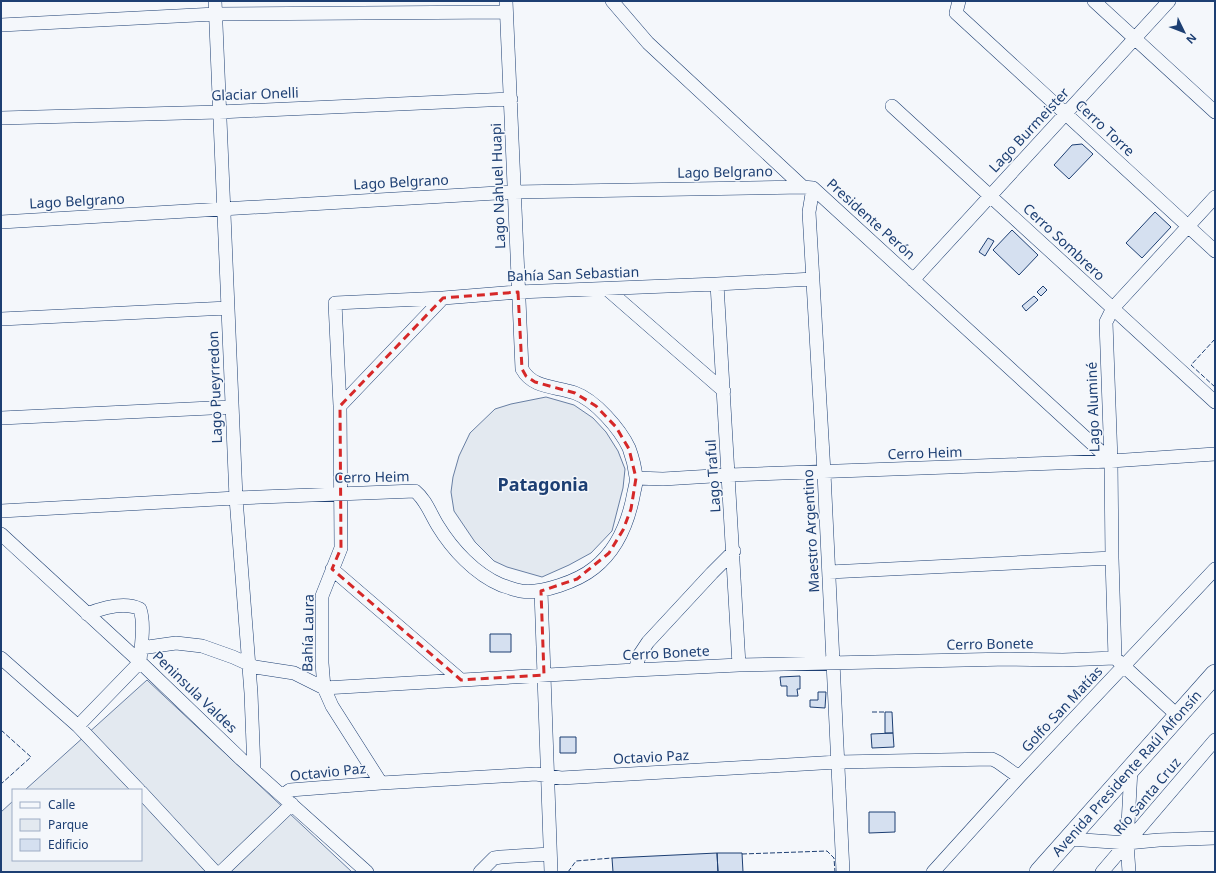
<svg xmlns="http://www.w3.org/2000/svg" width="1216" height="873" font-family="'Noto Sans',sans-serif">
<style>
.green{fill:#e3e9f0;stroke:#687fa3}
.building{fill:#d5e0f0;stroke:#1d3f73}
.lines{fill:none;stroke-linecap:round;stroke-linejoin:round}
.minor-casing{stroke:#1d3f73;stroke-width:14}
.highway-casing{stroke:#1d3f73;stroke-width:20}
.minor{stroke:#f4f7fb;stroke-width:13}
.highway{stroke:#f4f7fb;stroke-width:19}
.fence{stroke:#1d3f73;stroke-width:1;stroke-dasharray:5 2;stroke-linecap:butt}
.marked{fill:none;stroke:#d62828;stroke-width:3;stroke-dasharray:8 5;stroke-linejoin:round}
.labels{text-anchor:middle;stroke-width:3;stroke-linejoin:round;paint-order:stroke}
.street-label{font-size:14px;fill:#1d3f73;stroke:#f4f7fb}
.district-label{font-size:18px;font-weight:bold;fill:#1d3f73;stroke:#f4f7fb}
</style>
<rect width="100%" height="100%" fill="#f4f7fb"/>
<path class="green" d="M546,397L574,405L593,418L606,432L618,451L625,469L623,488L612,531L591,553L569,565L542,577L507,567L494,561L475,542L454,511L451,492L453,477L459,456L470,433L495,409L511,404Z
M147,680L352,872H1V812L13,801V860H141V790H25Z"/>
<path class="building" d="M1082,144L1093,154L1069,179L1054,165L1072,145Z
M1155,212L1171,227L1142,258L1126,243Z
M1012,230L1038,255L1019,275L993,250Z
M988,238L994,241L985,256L979,252Z
M1043,286L1047,290L1041,296L1037,292Z
M1034,296L1038,300L1026,311L1022,306Z
M490,634H511V652H490Z
M800,676V689H797L798,696H787V686H781L780,677Z
M818,692H826L825,708L810,707V700H818Z
M885,712H892L893,733H885Z
M893,733L894,747L872,748L871,734Z
M560,737H576V753H560Z
M869,812H895V832L869,833Z
M717,853L718,872H613L612,858Z
M717,853H742L743,872H718Z"/>
<g class="lines">
<g class="minor-casing">
<path id="minor" d="M215,1L236,498L251,693L254,770
M612,1L648,43L803,187L813,188L1111,461
M959,1L956,13L1215,251
M1094,1L1215,112
M1,25L216,14L506,12
M892,106L1215,402
M1,118L219,112L511,99
M813,188L809,212L824,473L843,872
M1,222L514,192L803,187
M913,280L1169,1
M717,284L739,665
M607,289L724,391
M1,319L228,308
M340,406L443,298
M1,418L232,407
M636,478L663,479L729,475L1111,461L1215,454
M1,511L236,498L415,491C426,500 430,513 438,526C452,549 475,574 501,585C507,587 515,590 521,591C542,594 578,581 594,568C617,550 629,520 634,492C635,487 637,482 636,477C635,468 632,456 629,448C620,429 595,400 575,393C556,386 533,389 522,369L506,1
M1,534L140,662L241,759L367,872
M332,569L461,680
M829,572L1112,558
M541,591L551,872
M141,648L176,643L202,646L233,657L255,667L294,673L324,688L635,670L739,665L1009,659L1063,660L1115,658L1178,716
M1,658L78,726L139,790
M1115,658L1112,558L1111,461L1106,322L1113,308L1215,197
M635,670L640,654L648,642L712,573L734,551
M78,726L140,662C141,645 145,625 140,609C124,601 102,608 87,614
M381,783L332,706L324,688L322,663V596L341,548L340,406L335,303L443,298L518,292L717,284L813,279
M141,792L215,872
M283,795L290,790L381,783L536,774L561,778L838,762L992,759L998,762L1019,777
M1069,839L1127,843L1159,840L1215,838
M221,872L292,804
M480,872L494,858L501,857L550,854
M933,872L1019,777L1215,569
M1102,872L1215,740
M1129,872L1127,843L1131,769"/>
</g>
<g class="highway-casing">
<g id="highway">
<path id="s1" d="M1039,872L1215,674"/>
</g>
</g>
<use href="#minor" class="minor"/>
<use href="#highway" class="highway"/>
<path class="fence" d="M1215,339L1191,365L1215,387
M872,712H885
M1,730L31,757L1,784
M742,854L827,851L834,858L835,872
M568,872L576,861L612,858"/>
</g>
<path class="marked" d="M518,292L522,369L526,376L535,382L575,393L596,406L616,427L629,449L636,478L631,509L623,530L609,553L577,579L541,591L544,675L461,680L332,569L341,548L340,406L443,298Z"/>
<g class="labels">
<g class="street-label">
<text transform="translate(255 94) rotate(-2)" y="5">Glaciar Onelli</text>
<text transform="translate(1105 128) rotate(43)" y="5">Cerro Torre</text>
<text transform="translate(1029 130) rotate(-47)" y="5">Lago Burmeister</text>
<text transform="translate(725 172) rotate(-1)" y="5">Lago Belgrano</text>
<text transform="translate(401 182) rotate(-3)" y="5">Lago Belgrano</text>
<text transform="translate(498 186) rotate(-92)" y="5">Lago Nahuel Huapi</text>
<text transform="translate(77 201) rotate(-3)" y="5">Lago Belgrano</text>
<text transform="translate(871 219) rotate(42)" y="5">Presidente Perón</text>
<text transform="translate(1064 242) rotate(43)" y="5">Cerro Sombrero</text>
<text transform="translate(573 274) rotate(-2)" y="5">Bahía San Sebastian</text>
<text transform="translate(215 387) rotate(-92)" y="5">Lago Pueyrredon</text>
<text transform="translate(1093 407) rotate(-92)" y="5">Lago Aluminé</text>
<text transform="translate(925 453) rotate(-2)" y="5">Cerro Heim</text>
<text transform="translate(713 476) rotate(-94)" y="5">Lago Traful</text>
<text transform="translate(372 477) rotate(-1)" y="5">Cerro Heim</text>
<text transform="translate(811 531) rotate(-93)" y="5">Maestro Argentino</text>
<text transform="translate(308 633) rotate(-89)" y="5">Bahía Laura</text>
<text transform="translate(990 644) rotate(-1)" y="5">Cerro Bonete</text>
<text transform="translate(666 653) rotate(-3)" y="5">Cerro Bonete</text>
<text transform="translate(195 692) rotate(44)" y="5">Peninsula Valdes</text>
<text transform="translate(1062 709) rotate(-47)" y="5">Golfo San Matías</text>
<text transform="translate(651 757) rotate(-3)" y="5">Octavio Paz</text>
<text transform="translate(328 772) rotate(-6)" y="5">Octavio Paz</text>
<text dy="5" stroke="none"><textPath href="#s1" startOffset="132">Avenida Presidente Raúl Alfonsín</textPath></text>
<text transform="translate(1147 796) rotate(-50)" y="5">Río Santa Cruz</text>
</g>
<g class="district-label">
<text x="543" y="491">Patagonia</text>
</g>
</g>
<rect width="1216" height="873" fill="none" stroke="#1d3f73" stroke-width="4"/>
<rect x="12" y="789" width="130" height="72" fill="#f4f7fb" stroke="#9eadc5"/>
<rect x="20" y="802" width="20" height="6" fill="#f4f7fb" stroke="#9eadc5"/>
<text x="48" y="809" font-size="12" fill="#1d3f73">Calle</text>
<rect x="20" y="819" width="20" height="12" fill="#e3e9f0" stroke="#9eadc5"/>
<text x="48" y="829" font-size="12" fill="#1d3f73">Parque</text>
<rect x="20" y="839" width="20" height="12" fill="#d5e0f0" stroke="#9eadc5"/>
<text x="48" y="849" font-size="12" fill="#1d3f73">Edificio</text>
<g transform="translate(1184 32) rotate(133)" stroke="#f4f7fb" stroke-width="3" paint-order="stroke">
<path d="M0-3L7 15L0 10L-7 15Z" fill="#1d3f73"/>
<text y="-6" font-size="11" font-weight="bold" text-anchor="middle" fill="#1d3f73">N</text>
</g>
</svg>
